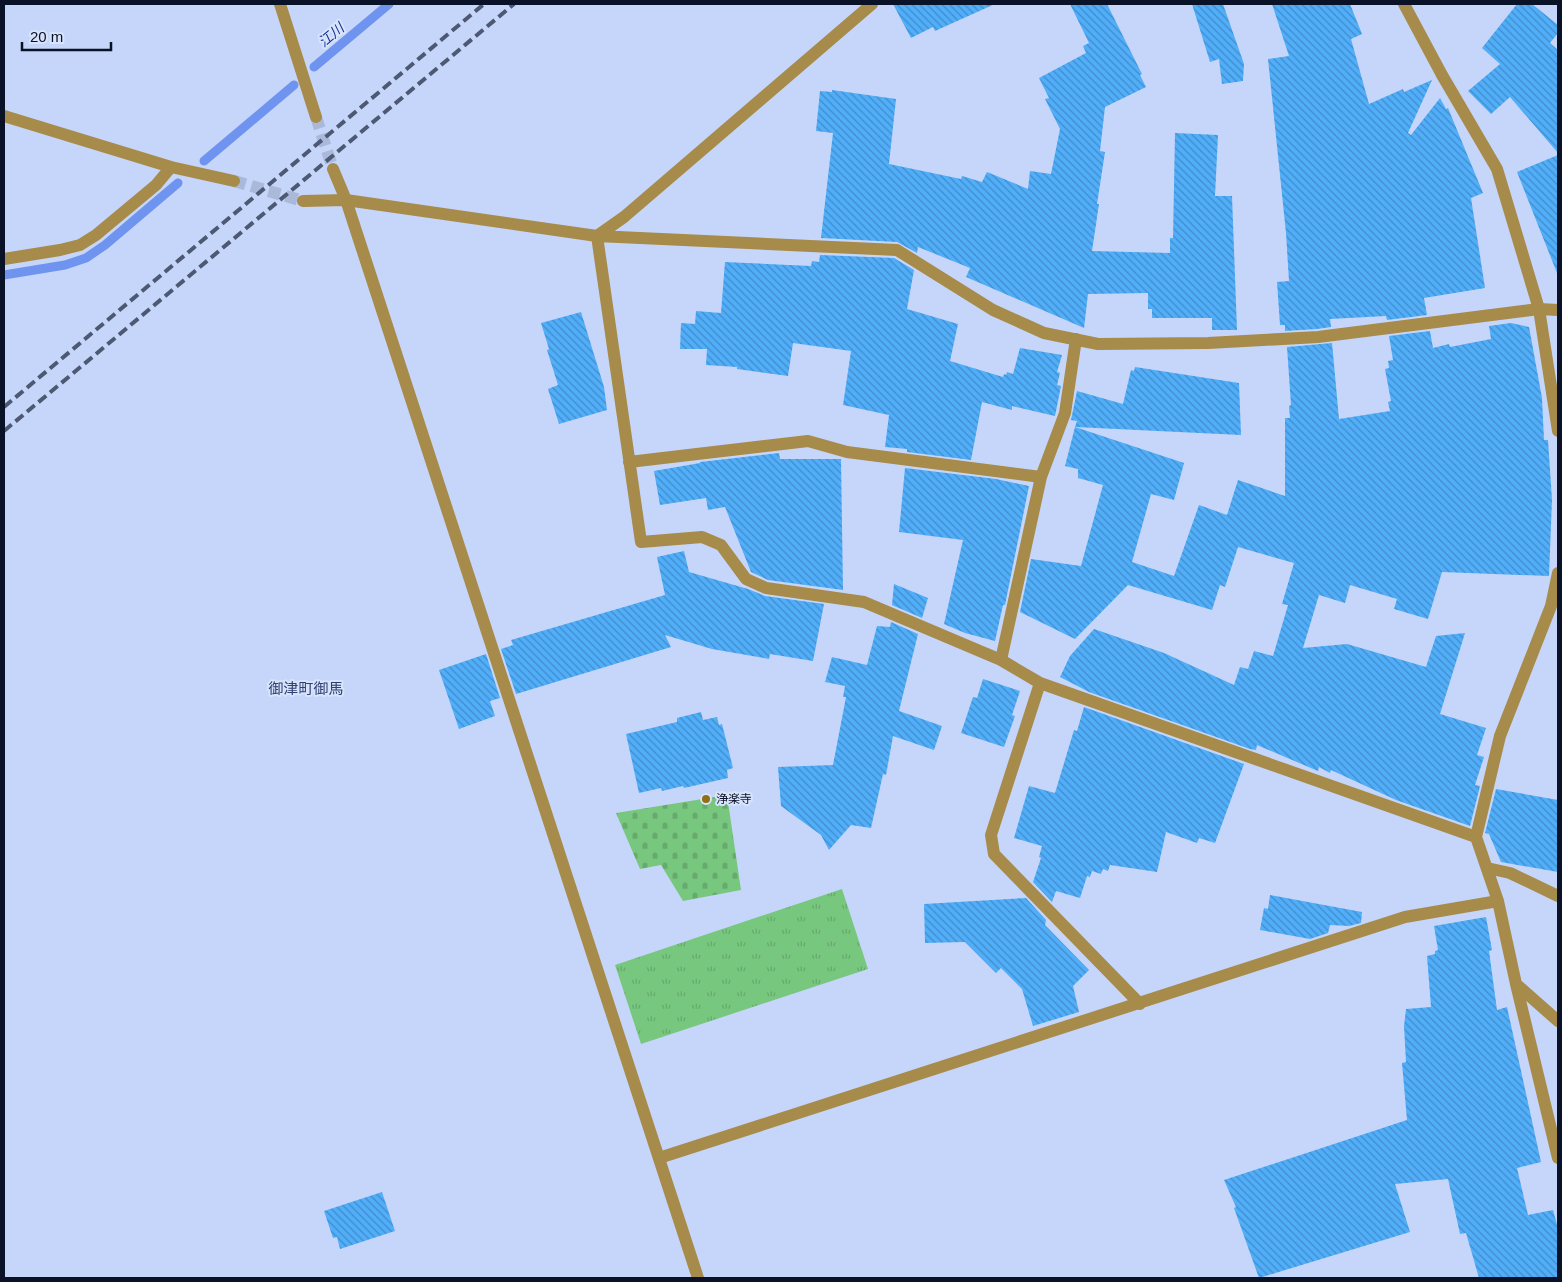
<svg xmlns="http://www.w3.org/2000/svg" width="1562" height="1282" font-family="Helvetica,'Noto Sans JP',sans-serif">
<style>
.grass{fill:url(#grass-tufts)}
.cemetery{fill:url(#cemetery-stones)}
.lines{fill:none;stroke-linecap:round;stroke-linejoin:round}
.stream{stroke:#6f94ef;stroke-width:9}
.building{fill:url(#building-back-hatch)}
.minor-tunnel{stroke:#aab9da;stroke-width:12;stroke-dasharray:12 6;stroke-linecap:butt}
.minor{stroke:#a78b4a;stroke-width:12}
.rail{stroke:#4d5872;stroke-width:4;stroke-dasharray:10 5;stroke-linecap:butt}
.poi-dot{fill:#916f15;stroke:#d8e3fc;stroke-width:2}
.labels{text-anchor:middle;stroke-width:4;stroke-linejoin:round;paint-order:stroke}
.poi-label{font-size:12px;fill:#0a1227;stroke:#d8e3fc;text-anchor:start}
.water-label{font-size:14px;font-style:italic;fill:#132d95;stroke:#d8e3fc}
.quarter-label{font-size:15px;fill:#2c4071;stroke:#d8e3fc}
</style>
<defs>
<pattern id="grass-tufts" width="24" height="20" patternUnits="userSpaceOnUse" patternTransform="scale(1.25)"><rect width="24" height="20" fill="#78c77e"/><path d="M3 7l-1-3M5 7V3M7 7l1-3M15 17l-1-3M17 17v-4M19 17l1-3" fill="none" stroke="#66aa6d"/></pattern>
<pattern id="cemetery-stones" width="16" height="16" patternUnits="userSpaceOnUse" patternTransform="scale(1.25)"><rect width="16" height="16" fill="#78c77e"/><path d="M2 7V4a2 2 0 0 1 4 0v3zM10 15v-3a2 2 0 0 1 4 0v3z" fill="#66aa6d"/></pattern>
<pattern id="building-back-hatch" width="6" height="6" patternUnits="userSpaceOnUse" patternTransform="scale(1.25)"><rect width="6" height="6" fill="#51aef9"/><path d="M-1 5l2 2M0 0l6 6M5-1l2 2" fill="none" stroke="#418cca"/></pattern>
</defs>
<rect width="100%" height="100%" fill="#c6d6fa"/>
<path class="grass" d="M842,889L868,969L641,1044L615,965Z"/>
<path class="cemetery" d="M727,795L741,890L683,901L661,865L640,869L616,813Z"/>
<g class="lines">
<path class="stream" d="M314,67L389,4
M204,161L294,85
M4,275L65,265L86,258L105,245L178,183"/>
</g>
<path class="building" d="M893,4H995L935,31L933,27L911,38Z
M1070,4H1107L1142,74L1140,75L1146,87L1105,107L1100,151L1105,152L1097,204H1099L1092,251L1170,253V238H1173L1175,133L1218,135L1215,196H1232L1237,330H1212V318H1152V309H1148V293L1088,294L1084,328L966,277L970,268L918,247L917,253L897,242L821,238L833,133L816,131L820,91L832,92V90L896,99L889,164L961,179L962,176L982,182L987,172L1028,189L1030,171L1051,174L1060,129L1045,99L1049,98L1039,78L1086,53L1083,46L1089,43Z
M1192,4H1223L1244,64L1243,81L1222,84L1219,59L1210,62Z
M1272,4H1350L1362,34L1351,39L1369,104L1403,89L1404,92L1432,80L1408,133L1411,135L1440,98L1446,109L1448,108L1483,193L1471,198L1485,288L1424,298L1427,315L1387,320L1386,316L1330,319L1331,327L1317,329L1285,331V325H1280L1277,282L1289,281L1286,233L1268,59L1289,56Z
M1517,4H1532L1558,25V33L1550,43L1558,50V153L1510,97L1491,114L1468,91L1500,64L1482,48Z
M1558,155V273H1557L1517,172Z
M820,255L894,258L914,270L907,309L958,324L950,361L1003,377L1004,374L1006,375L1007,372L1013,374L1020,348L1062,355L1057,372L1060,373L1057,385L1061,386L1055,416L1012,406V410L982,402L971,460L907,452V449L885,447L889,415L843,405L851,351L793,343L788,376L737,369V367L706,365L707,349H680L681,323L695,324L696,311L721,313L725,262L811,266L812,261L819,262Z
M581,312L604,387L607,410L559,424L548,389L558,385L547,350L549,349L541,323Z
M1511,323L1529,327L1542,398L1544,440H1548L1552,500L1549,576L1442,572L1428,619L1394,609L1397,599L1350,585L1345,603L1319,595L1303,648L1347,644L1426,667L1436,636L1465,633L1440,714L1486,728L1477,755L1484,757L1475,785L1480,786L1470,826L1396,800L1331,770L1330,773L1319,767L1318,771L1257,745L1256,750L1250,749L1089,692L1060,677L1070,656L1094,629L1164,653L1234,685L1240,667L1248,669L1254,651L1273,656L1288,605L1282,604L1294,563L1238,547L1225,587L1220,585L1212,610L1128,585L1075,639L1020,612L1031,559L1081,566L1103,485L1078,478V469L1065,466L1075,427L1184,463L1174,500L1151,494L1132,562L1174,576L1199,505L1227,515L1238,480L1285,496V418H1290L1289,406L1291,405L1287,347L1332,343L1339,419L1390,411L1388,402L1391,401L1385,369L1389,368L1388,361L1393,360L1389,336L1430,331L1433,348L1449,344L1450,347L1491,339L1489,326Z
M1135,367L1239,383L1241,435L1075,427L1077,421L1071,420L1077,391L1123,404L1131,370L1134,371Z
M779,453L780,459H841L843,590L768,580L751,572L725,507L708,510L706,498L660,505L654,471L700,463V462Z
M905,468L996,479L1029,486L1005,605H1003L995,641L965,633L944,624L963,540L899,532Z
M684,551L689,572L748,589L765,596L824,604L813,661L770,654L769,659L712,649L665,635L671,647L516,694L501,649L513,645L511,640L665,595L657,557Z
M894,584L928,598L922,618L892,605Z
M891,622L918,634L899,711L942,726L934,750L893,736L886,775L883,774L871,828L851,825L829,850L821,835L781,806L778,767L833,765L846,697H843L845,686L825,682L832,657L867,665L877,626L890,627Z
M486,654L500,698L490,701L495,716L459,729L439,670Z
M983,679L1020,691L1012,715L1015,716L1004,747L961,733L973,697L977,698Z
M1084,707L1244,764L1215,843L1199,838L1197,843L1166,832L1157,872L1110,865L1108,871L1103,869L1101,874L1092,871L1090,877L1087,876L1080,898L1056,891L1052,902L1033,882L1041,858L1039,857L1042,846L1014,838L1029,786L1055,793L1074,730L1077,731Z
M701,712L703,720L717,717L719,725L722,724L733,768L727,770L728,778L684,788L683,786L662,791L661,788L639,793L626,734L677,722V718Z
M1496,789L1558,800V872L1501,862L1489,834L1485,833Z
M1270,895L1362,912L1361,923L1349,926L1330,925L1328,933L1310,939L1260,930L1264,908L1268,909Z
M1026,898L1046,920L1045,925L1089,970L1073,986L1079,1012L1033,1026L1022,989L1001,968L996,973L965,942L925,943L924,904Z
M1486,917L1492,950L1489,951L1497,1010L1507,1007L1541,1162L1517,1168L1528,1215L1553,1210L1558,1228V1278H1479L1466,1233L1460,1234L1448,1179L1395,1184L1410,1232L1259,1278L1234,1208L1236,1207L1224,1180L1407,1120L1402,1063L1406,1062L1404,1026L1406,1009L1431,1007L1427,956L1435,954V951L1438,950L1434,926Z
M382,1192L395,1231L340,1249L337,1237L333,1238L324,1211Z"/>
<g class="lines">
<path class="minor-tunnel" d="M316,117L333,169
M234,181L303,201"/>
<path class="minor" d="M280,4L316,117
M1404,4L1442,75L1497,169L1539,309L1558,431
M4,116L171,167L234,181
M333,169L346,200L698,1278
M303,201L346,200L597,236L897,250L993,310L1044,333L1098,344L1208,343L1318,337L1539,309L1558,310
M597,236L641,542L702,537L721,545L746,579L766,588L864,602L1001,660L1040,683L1476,837
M597,236L624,217L872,4
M4,259L60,250L80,245L96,235L156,185L171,167
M629,462L808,441L847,452L1041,477
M1558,573L1551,606L1500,736L1476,837L1498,901L1516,984L1558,1158
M1001,660L1041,477L1065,413L1076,339
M1040,683L991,835L994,854L1140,1004
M1487,868L1510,873L1558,896
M1516,984L1558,1021
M659,1158L1405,917L1498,901"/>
<path class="rail" d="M4,407L484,4
M4,431L514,4"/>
</g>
<circle class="poi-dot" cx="706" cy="799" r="5"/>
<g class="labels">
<g class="poi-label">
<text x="716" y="803">浄楽寺</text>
</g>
<g class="water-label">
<text transform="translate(331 35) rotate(-40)" y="5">江川</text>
</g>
<g class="quarter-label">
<text x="306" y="694">御津町御馬</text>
</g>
</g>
<rect width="1562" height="1282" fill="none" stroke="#0a1227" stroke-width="10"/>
<path d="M22 42v8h89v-8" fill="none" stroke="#0a1227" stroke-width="2.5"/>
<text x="30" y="42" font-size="15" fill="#0a1227" stroke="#d8e3fc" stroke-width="4" paint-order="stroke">20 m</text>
</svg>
